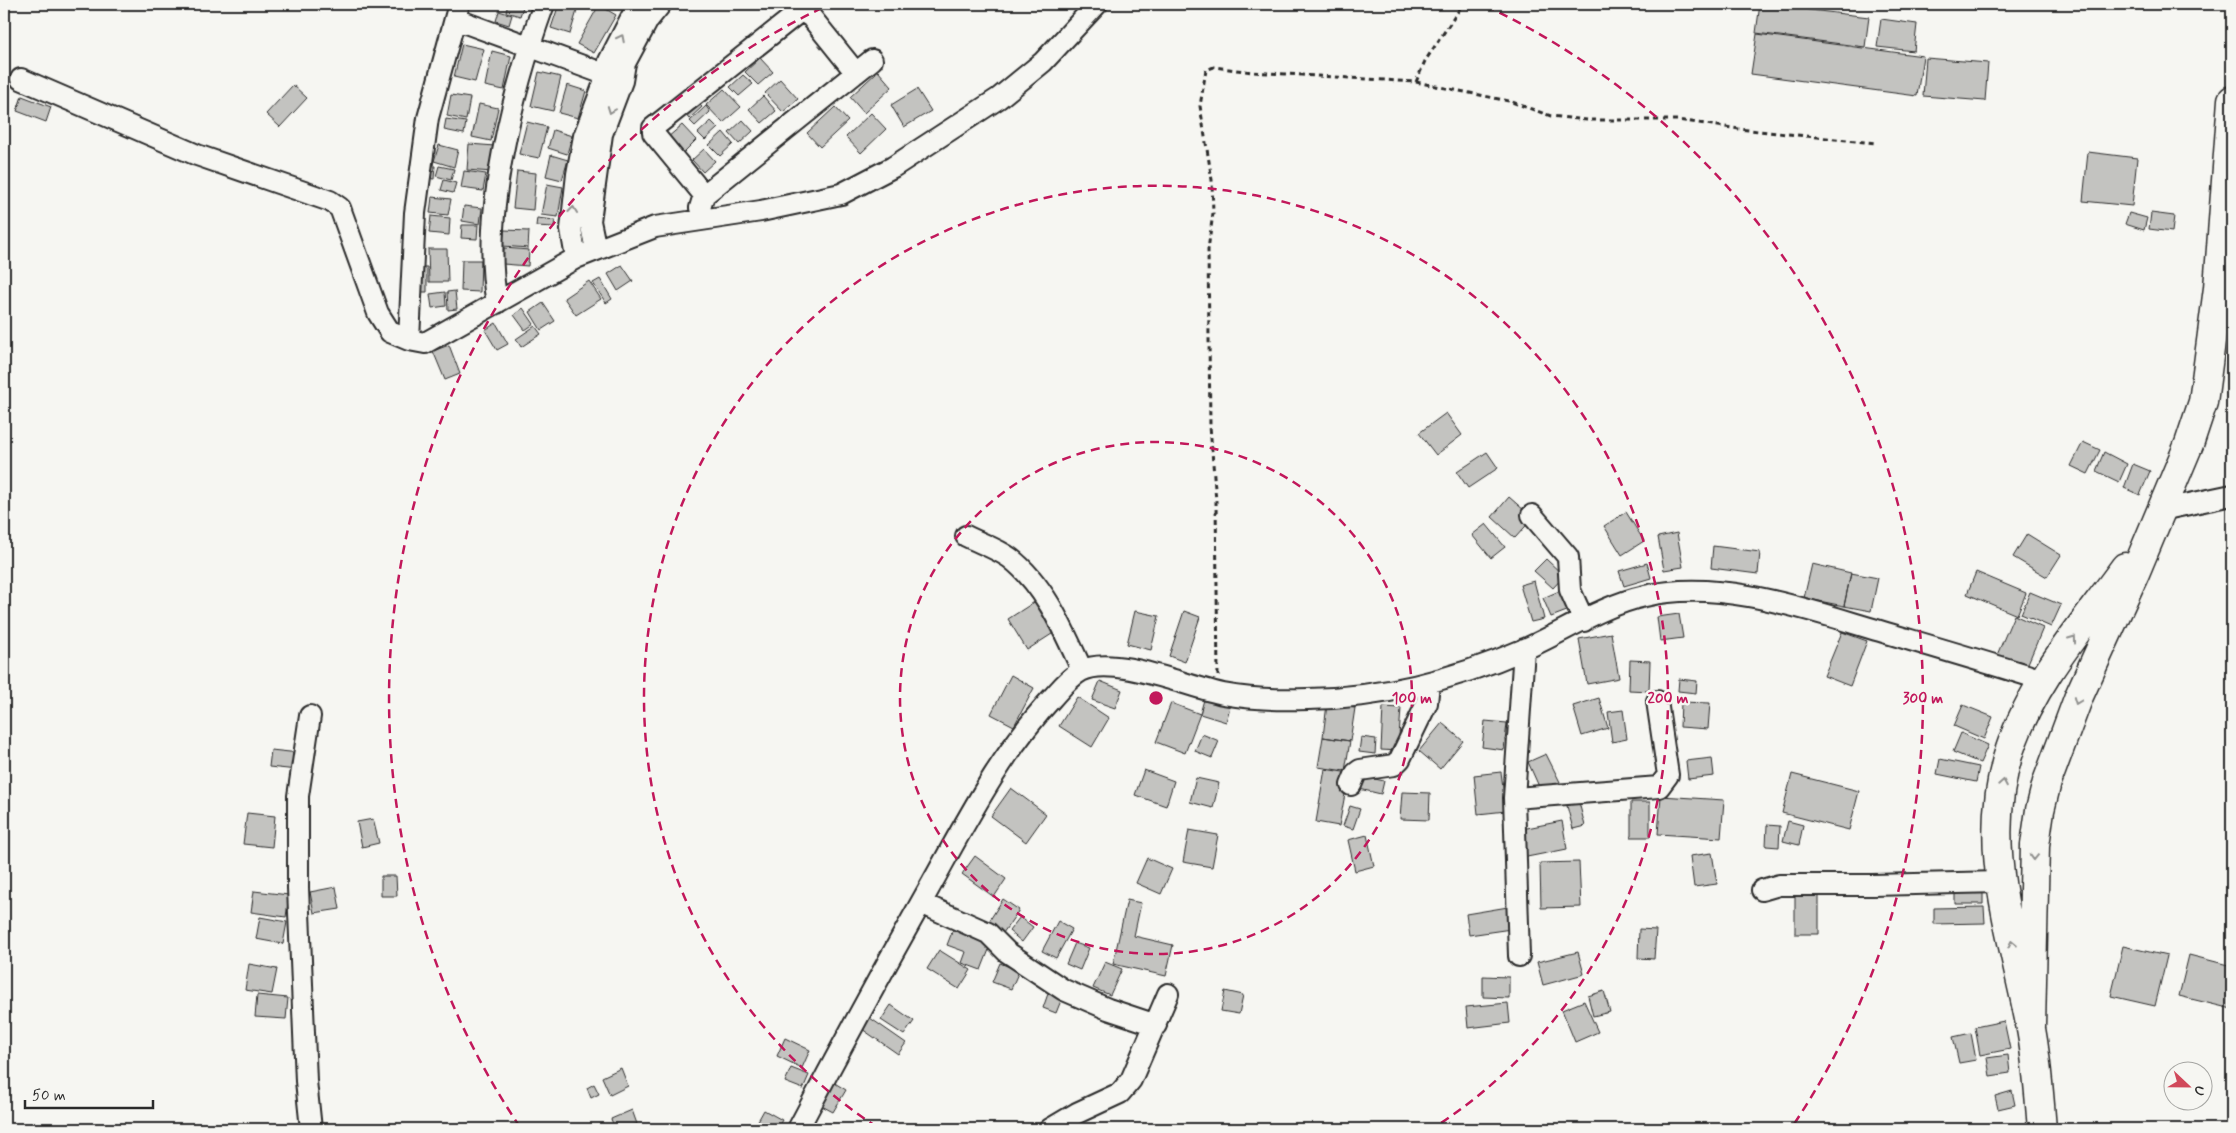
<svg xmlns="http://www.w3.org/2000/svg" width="2236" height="1133" font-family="Mynerve,sans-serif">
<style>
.building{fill:#c3c3c0;stroke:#2b2b2b}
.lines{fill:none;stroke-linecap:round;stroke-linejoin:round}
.minor-casing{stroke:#2b2b2b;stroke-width:24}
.highway-casing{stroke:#2b2b2b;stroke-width:31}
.path{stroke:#2b2b2b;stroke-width:3;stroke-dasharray:5 4;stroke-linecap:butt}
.minor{stroke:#f6f6f2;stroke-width:20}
.highway{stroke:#f6f6f2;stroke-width:28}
.oneway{stroke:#90908e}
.ring{fill:none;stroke:#c2185b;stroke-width:2.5;stroke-dasharray:9 6}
.centre{fill:#c2185b;stroke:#f6f6f2;stroke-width:2.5}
.ring-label{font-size:15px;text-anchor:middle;font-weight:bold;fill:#c2185b;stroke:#f6f6f2;stroke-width:4.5;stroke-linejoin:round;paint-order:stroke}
</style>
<rect width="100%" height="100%" fill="#f6f6f2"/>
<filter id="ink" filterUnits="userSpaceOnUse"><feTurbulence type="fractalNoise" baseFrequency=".02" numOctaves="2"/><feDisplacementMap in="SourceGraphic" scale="10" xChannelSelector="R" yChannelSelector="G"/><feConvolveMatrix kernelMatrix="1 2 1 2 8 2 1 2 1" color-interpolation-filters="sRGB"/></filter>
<g filter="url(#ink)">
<path class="building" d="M508,4H524L520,16L506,12Z
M559,4H579L570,34L551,28Z
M1760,4L1869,17L1865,47L1756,33Z
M599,5L616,15L594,53L577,44Z
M499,11L512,15L509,25L496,21Z
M1881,19L1917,24L1914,51L1877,47Z
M1757,34L1923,56L1917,96L1751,74Z
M462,44L484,49L475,82L454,77Z
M492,51L511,56L504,90L485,86Z
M760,58L773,72L758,85L745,72Z
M1926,58L1988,63L1985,101L1923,96Z
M878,71L892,87L864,113L850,97Z
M539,72L561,77L553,111L531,106Z
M743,75L753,84L739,96L730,87Z
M780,79L798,99L783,112L765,93Z
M293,85L307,98L280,127L266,114Z
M567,85L586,91L578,118L559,113Z
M724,89L741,107L723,123L706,105Z
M917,89L931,111L904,127L891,105Z
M451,95L470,98L466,120L447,116Z
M22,96L51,107L46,122L17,111Z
M763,96L776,111L762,123L749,109Z
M698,103L702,107L689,119L685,114Z
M479,104L498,108L491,141L472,137Z
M706,106L710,112L695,126L690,121Z
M835,107L848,121L820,147L807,133Z
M871,113L886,129L861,153L846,137Z
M446,119L466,122L464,134L444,130Z
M743,120L753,131L739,144L729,133Z
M711,121L718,128L705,140L698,133Z
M527,122L547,127L539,158L519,154Z
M682,125L696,140L682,154L667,138Z
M553,130L572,136L567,154L548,148Z
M723,132L733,144L720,156L709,145Z
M469,144L495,146L492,172L467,170Z
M439,145L458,150L454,167L434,161Z
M704,149L715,161L703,172L692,160Z
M2088,152L2137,158L2132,206L2083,201Z
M551,155L568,160L562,180L546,176Z
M428,165L435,166L434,179L426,178Z
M439,166L454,169L451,180L436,176Z
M464,171L486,174L483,191L461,188Z
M517,171L536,173L533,210L513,208Z
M444,180L456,183L453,193L441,190Z
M547,184L563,187L558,217L541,215Z
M432,197L451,199L448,215L430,213Z
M464,206L482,208L480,224L462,221Z
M2129,213L2147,218L2144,230L2125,224Z
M2151,213L2174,216L2172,232L2149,229Z
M431,216L450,218L449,235L429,233Z
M537,218L555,220L554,227L536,226Z
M462,225H478L477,239L461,238Z
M504,230L529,231L528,248L503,246Z
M504,248L529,250L528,266L503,264Z
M428,249H447L448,282H429Z
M462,260H481L480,292L461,291Z
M622,265L633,281L618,291L608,274Z
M420,267H427V292H420Z
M600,279L612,299L606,303L593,283Z
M589,281L601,299L576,315L564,298Z
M455,291L457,309L448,310L447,292Z
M445,292L446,306L432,308L430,294Z
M543,303L555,321L541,330L530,312Z
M523,308L534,324L525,330L514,315Z
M496,323L508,344L497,350L485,330Z
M535,326L541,334L521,347L516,339Z
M449,345L460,374L445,380L433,351Z
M1446,413L1462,435L1436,455L1419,433Z
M2083,442L2100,450L2088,474L2071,466Z
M1487,452L1498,468L1468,488L1457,472Z
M2104,452L2127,464L2119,482L2096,471Z
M2133,464L2150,471L2140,495L2124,488Z
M1509,497L1533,518L1515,538L1492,517Z
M1626,512L1644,541L1622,555L1604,526Z
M1486,524L1505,547L1491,558L1472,535Z
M1677,533L1683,567L1664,570L1658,537Z
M2027,534L2061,555L2047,577L2013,557Z
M1713,546L1760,552L1758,574L1711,568Z
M1546,559L1564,576L1553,588L1534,571Z
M1647,563L1651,578L1624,586L1619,571Z
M1812,564L1851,573L1844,606L1804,598Z
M1976,572L2026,593L2017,615L1967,594Z
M1851,573L1878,578L1871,611L1844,606Z
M1534,581L1544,619L1531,622L1520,585Z
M1564,589L1572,609L1551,617L1543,598Z
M2030,592L2061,605L2051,627L2021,614Z
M1036,601L1055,632L1027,650L1008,619Z
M1135,611L1159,616L1151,650L1127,644Z
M1184,611L1200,617L1185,662L1169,656Z
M1679,614L1683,638L1660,641L1657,617Z
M2014,615L2043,628L2026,668L1997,655Z
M1842,632L1867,641L1850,686L1824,676Z
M1611,633L1619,678L1587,684L1579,639Z
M1630,660L1650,661L1649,691L1629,690Z
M1011,675L1034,688L1014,726L991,714Z
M1679,679L1697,681L1696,693L1678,691Z
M1100,681L1122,690L1115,708L1092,700Z
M1205,696L1231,703L1226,722L1200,714Z
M1077,697L1109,718L1092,747L1059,726Z
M1599,698L1608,728L1582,736L1573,706Z
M1681,702L1710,703L1708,729L1680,727Z
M1171,703L1200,714L1185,753L1156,742Z
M1327,704L1355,708L1350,741L1323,737Z
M1963,705L1993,717L1984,739L1954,726Z
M1383,707L1401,708L1398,751L1381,750Z
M1623,710L1627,739L1612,742L1608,712Z
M1485,721L1507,723L1504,750L1482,747Z
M1442,723L1463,741L1440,769L1419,751Z
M1961,733L1988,745L1980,763L1953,752Z
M1202,734L1219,741L1212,758L1195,751Z
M1323,737L1350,741L1345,771L1318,767Z
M1361,737L1376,739L1375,754L1359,752Z
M271,750L299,753L297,770L269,767Z
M1546,754L1560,782L1541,791L1528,762Z
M1712,758L1714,776L1688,779L1686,761Z
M1940,759L1979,767L1976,782L1937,774Z
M1325,769L1349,773L1339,826L1316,822Z
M1144,770L1174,781L1166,806L1135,795Z
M1501,772L1506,811L1478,814L1474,775Z
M1792,774L1859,791L1849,830L1782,813Z
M1357,775L1384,781L1381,794L1355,788Z
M1196,778L1219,783L1213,808L1190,802Z
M1011,788L1046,814L1026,842L991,816Z
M1402,792L1430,793L1429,820L1400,819Z
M1661,796L1724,800L1721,838L1658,834Z
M1579,802L1585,826L1573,829L1567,806Z
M1631,802H1650V837H1631Z
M1350,806L1360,809L1353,829L1343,826Z
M247,813L275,816L272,847L243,844Z
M373,819L379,843L362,847L357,822Z
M1562,821L1567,849L1527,857L1522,829Z
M1788,821L1803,825L1799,845L1783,841Z
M1767,825L1780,826L1779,847L1766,846Z
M1189,830L1218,835L1212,867L1183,862Z
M1367,835L1374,866L1355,871L1348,840Z
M1712,853L1717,884L1694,887L1690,856Z
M975,856L1006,879L994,897L962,874Z
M1147,858L1172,869L1161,894L1136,883Z
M1579,862L1581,907L1541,908L1540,863Z
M381,876H396L397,896H381Z
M1955,885H1983V904H1955Z
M336,887L340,909L314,913L310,892Z
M1795,887H1819V934H1795Z
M254,891L289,895L286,917L251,912Z
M1003,899L1019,910L1003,933L988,923Z
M1127,900L1141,903L1134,936L1173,945L1166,976L1113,964Z
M1508,907L1511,929L1469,935L1466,914Z
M1984,907L1985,923L1934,924V908Z
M260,917L287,922L283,944L256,939Z
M1020,917L1033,927L1022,942L1009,931Z
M1058,921L1072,929L1056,958L1042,951Z
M954,927L992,942L981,970L962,963L966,952L947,945Z
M1639,929L1656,930L1654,959L1638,958Z
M1075,943L1089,948L1080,970L1066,964Z
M2123,946L2167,956L2155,1006L2111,996Z
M939,950L971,970L959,989L927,969Z
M1578,952L1584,974L1543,985L1537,962Z
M2189,955L2232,966V1009L2179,996Z
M1105,962L1122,969L1110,995L1093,988Z
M1000,963L1019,971L1011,989L992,982Z
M249,964L277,969L272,994L245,990Z
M1483,976L1509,977V998L1483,997Z
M1050,988L1064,993L1056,1013L1043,1008Z
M1225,991L1243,995L1239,1014L1221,1011Z
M1604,991L1610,1012L1593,1016L1588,996Z
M257,995L288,998L286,1019L255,1017Z
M1584,1001L1598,1032L1575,1042L1562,1010Z
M1508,1003L1510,1023L1468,1028L1466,1007Z
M891,1005L914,1021L904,1035L881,1020Z
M870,1018L906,1043L898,1054L862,1029Z
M2004,1021L2010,1049L1980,1055L1975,1027Z
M1971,1033L1976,1060L1959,1063L1953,1037Z
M785,1038L810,1050L802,1068L777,1056Z
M2008,1055L2010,1073L1990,1076L1987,1058Z
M621,1068L628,1086L610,1095L602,1077Z
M791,1068L809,1075L803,1089L785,1082Z
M833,1082L846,1090L833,1112L820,1105Z
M594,1084L599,1094L591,1098L587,1088Z
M2012,1091L2015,1105L1998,1109L1995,1096Z
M632,1110L637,1124L623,1129H615L611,1119Z
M764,1110L782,1120L777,1129L754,1128Z"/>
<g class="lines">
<g class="minor-casing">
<path id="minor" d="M459,4L428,118L415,213L409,340L425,343L576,258L655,227L761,211L841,194L893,167L999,98L1043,62L1097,4
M455,19L618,79
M21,79L197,155L330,201L340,208L378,313L390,332L409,340
M704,195L653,133V128L798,13H805L811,17L856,73
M700,208L704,195L872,60
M596,250L590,221L602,134L622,81L625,63L648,20L661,4
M576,258L571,229L577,174L584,136L607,75L609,61L633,14L641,4
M497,303C480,216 514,87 544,4
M2161,510L2232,495
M1532,515L1568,557L1570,590L1584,621
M966,536C980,543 998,549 1010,558C1045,585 1064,631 1082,670
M310,716L298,796V888L306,1081L311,1129
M1351,785L1356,773L1360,770L1394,765L1400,759L1427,703L1429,683
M1514,798L1659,787L1668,775L1657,701
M1762,890L1779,885H1872L2000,882
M921,903L988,933L1007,952L1064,990L1108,1009L1156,1025
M1519,956L1514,798L1524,649
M798,1129C840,1049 883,970 927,892C965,824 1000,754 1053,697C1061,688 1070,677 1081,671C1113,654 1188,687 1223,694C1251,699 1281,700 1308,699C1384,698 1456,679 1525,649C1564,632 1603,605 1645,596C1720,578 1808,610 1880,631C1934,647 1989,663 2043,680
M1050,1129L1077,1113L1120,1093L1131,1080L1168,994"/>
</g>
<g class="highway-casing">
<path id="highway" d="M2031,1026L2035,845L2040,810L2047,782L2079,696L2135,573L2189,444L2203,402L2218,288L2232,100
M2042,1129C2039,1094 2037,1058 2030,1024C2012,931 1979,844 2010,749C2033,681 2083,625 2125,567"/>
</g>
<path class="path" d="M1416,82L1425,61L1463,4
M1218,676L1216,501L1210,426L1208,250L1213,213L1212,180L1200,106L1206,70L1214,67L1252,72L1416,82L1509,101L1551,116L1587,120H1678L1739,129L1875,143"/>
<use href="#minor" class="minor"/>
<use href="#highway" class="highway"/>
</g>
<defs><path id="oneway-chevron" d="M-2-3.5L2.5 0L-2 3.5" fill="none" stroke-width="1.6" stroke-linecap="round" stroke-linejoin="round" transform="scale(1.25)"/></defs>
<g class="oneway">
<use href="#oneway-chevron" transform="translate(621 38) rotate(-63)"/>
<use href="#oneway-chevron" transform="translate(611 110) rotate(111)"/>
<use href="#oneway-chevron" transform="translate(573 210) rotate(-84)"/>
<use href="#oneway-chevron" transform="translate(2073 639) rotate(-54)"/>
<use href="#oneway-chevron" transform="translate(2077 701) rotate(111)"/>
<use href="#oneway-chevron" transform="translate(2003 783) rotate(-80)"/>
<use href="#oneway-chevron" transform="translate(2034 857) rotate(91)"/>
<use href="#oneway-chevron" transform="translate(2012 944) rotate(-102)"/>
</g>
</g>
<g class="ring">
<circle cx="1156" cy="698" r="256"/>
<path d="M877 1127A512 512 0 1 1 1435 1127"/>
<path d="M520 1127A767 767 0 0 1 826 6M1486 6A767 767 0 0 1 1792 1127"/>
</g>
<circle cx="1156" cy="698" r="8" class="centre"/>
<g class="ring-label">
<text x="1412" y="703">100 m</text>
<text x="1668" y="703">200 m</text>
<text x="1923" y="703">300 m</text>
</g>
<rect width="2236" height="1133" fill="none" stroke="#f6f6f2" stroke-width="20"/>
<rect x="10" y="10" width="2216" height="1113" fill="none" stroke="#2b2b2b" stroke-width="2" filter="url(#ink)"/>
<g transform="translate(2188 1086) rotate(112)"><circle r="24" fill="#f6f6f2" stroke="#a5a5a2"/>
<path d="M0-4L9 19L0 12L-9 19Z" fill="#d1495b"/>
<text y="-8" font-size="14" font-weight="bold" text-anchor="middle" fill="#2b2b2b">U</text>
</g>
<path d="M25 1100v8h128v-8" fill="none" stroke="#2b2b2b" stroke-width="2.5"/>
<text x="32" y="1100" font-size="15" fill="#2b2b2b" stroke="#f6f6f2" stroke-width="4" paint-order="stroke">50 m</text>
</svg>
